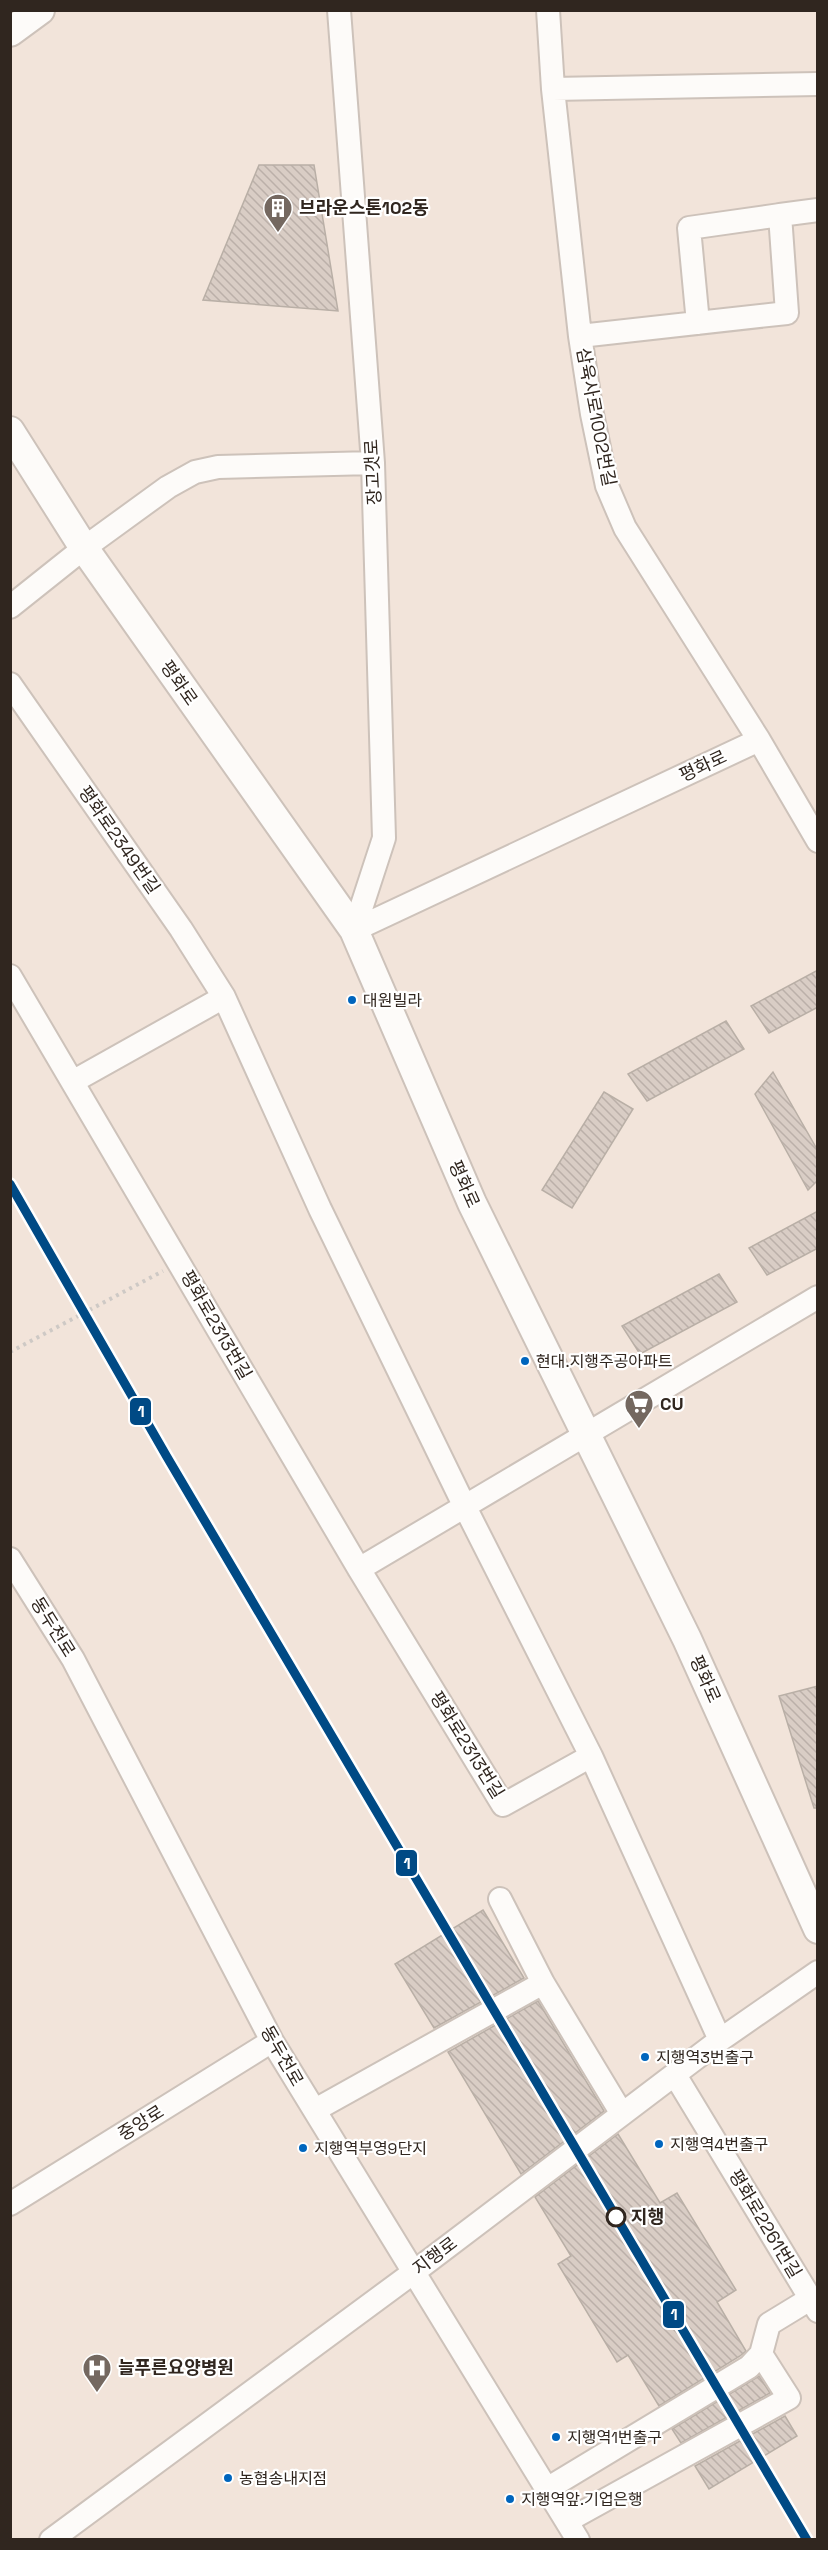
<svg xmlns="http://www.w3.org/2000/svg" width="828" height="2550" font-family="'Space Grotesk','Noto Sans KR',sans-serif">
<style>
.building{fill:url(#building-back-hatch);stroke:#b9afa6;stroke-width:1.5}
.lines{fill:none;stroke-linecap:round;stroke-linejoin:round}
.minor-casing{stroke:#cdc2ba;stroke-width:26}
.major-casing{stroke:#cdc2ba;stroke-width:32}
.path{stroke:#cec9c5;stroke-width:4;stroke-dasharray:3 4.5;stroke-linecap:butt}
.minor{stroke:#fdfbf9;stroke-width:22}
.major{stroke:#fdfbf9;stroke-width:28}
.metro-1-casing{stroke:#fff;stroke-width:14}
.metro-1{stroke:#004a85;stroke-width:9}
.bus-dot{fill:#0065bd;stroke:#fff;stroke-width:2}
.stop-dot{fill:#fff;stroke:#30261f;stroke-width:3}
.labels{text-anchor:middle;stroke-width:4.5;stroke-linejoin:round;paint-order:stroke}
.bus-label{font-size:16px;fill:#30261f;stroke:#fff;text-anchor:start}
.poi-label{font-size:18px;font-weight:bold;fill:#30261f;stroke:#fff;text-anchor:start}
.street-label{font-size:18px;fill:#30261f;stroke:#fff}
.stop-label{font-size:18px;font-weight:bold;fill:#30261f;stroke:#fff;text-anchor:start}
.line-badge{stroke:#fff;stroke-width:2}
.badge-label{font-size:16px;text-anchor:middle;font-weight:bold;fill:#fff}
</style>
<defs>
<pattern id="building-back-hatch" width="6" height="6" patternUnits="userSpaceOnUse" patternTransform="scale(1.5)"><rect width="6" height="6" fill="#d9cdc5"/><path d="M-1 5l2 2M0 0l6 6M5-1l2 2" fill="none" stroke="#bbb0a9"/></pattern>
</defs>
<rect width="100%" height="100%" fill="#f2e4da"/>
<path class="building" d="M259,165H314L338,311L203,300Z
M818,970V1007L769,1033L751,1006Z
M726,1021L744,1049L647,1101L628,1074Z
M773,1072L818,1151V1180L808,1190L755,1094Z
M604,1092L633,1109L572,1208L542,1190Z
M818,1211V1248L767,1275L749,1248Z
M719,1274L737,1302L640,1354L622,1326Z
M818,1686V1808H814L779,1696Z
M483,1910L524,1978L434,2028L395,1964Z
M538,2001L604,2111L521,2174L448,2052Z
M618,2134L660,2203L677,2193L736,2290L717,2302L746,2351L740,2356L659,2406L628,2355L617,2362L558,2264L571,2256L535,2197Z
M759,2376L770,2393L681,2443L672,2429Z
M785,2416L797,2436L709,2489L695,2466Z"/>
<g class="lines">
<g class="minor-casing">
<path id="minor" d="M339,10L373,463L384,838L354,930
M548,10L553,89L580,336L592,414L607,486L625,528L759,740L818,841
M553,89L818,84
M698,323L689,228L780,215
M580,336L787,313L780,215L818,210
M10,607L84,548L168,487L195,472L218,467L373,463
M10,684L181,929L224,997L320,1209L464,1505L591,1756L720,2040
M354,930L759,740
M10,976L359,1569L503,1805L591,1756
M74,1081L224,997
M10,1559L73,1659L272,2041L578,2540
M359,1569L818,1297
M500,1899L543,1983L622,2114
M675,2075L818,2311
M315,2110L543,1983
M10,2204L272,2041
M547,2489L749,2367L761,2354L769,2324L810,2299
M567,2521L789,2398L761,2354
M51,2540L414,2272L720,2040L818,1972"/>
</g>
<g class="major-casing">
<path id="major" d="M10,32L40,10
M10,431L84,548L354,930L472,1203L687,1639L818,1929"/>
</g>
<path class="path" d="M10,1352L163,1271"/>
<use href="#minor" class="minor"/>
<use href="#major" class="major"/>
<g class="metro-1-casing">
<path id="metro-1" d="M10,1184L167,1457L807,2540"/>
</g>
<use href="#metro-1" class="metro-1"/>
</g>
<defs>
<g id="building-pin" transform="scale(1.5)"><path d="M0 17L-7.5 6A9.5 9.5 0 1 1 7.5 6Z" fill="#746860" stroke="#fff"/><path d="M-4-6H4V6H1V3H-1V6H-4ZM-2.5-4.3h1.7v1.8h-1.7ZM.8-4.3h1.7v1.8H.8ZM-2.5-1h1.7V.8h-1.7ZM.8-1h1.7V.8H.8Z" fill="#fff"/></g>
<g id="supermarket-pin" transform="scale(1.5)"><path d="M0 17L-7.5 6A9.5 9.5 0 1 1 7.5 6Z" fill="#746860" stroke="#fff"/><path d="M-6-5.5h2.5l.6 2H6L4.5 2H-2.5L-4.4-4H-6ZM-1.5 3.2a1.3 1.3 0 1 0 .1 0ZM3 3.2a1.3 1.3 0 1 0 .1 0Z" fill="#fff"/></g>
<g id="hospital-pin" transform="scale(1.5)"><path d="M0 17L-7.5 6A9.5 9.5 0 1 1 7.5 6Z" fill="#746860" stroke="#fff"/><path d="M-5-5h3v3.5h4V-5h3V5h-3V1.5h-4V5h-3Z" fill="#fff"/></g>
</defs>
<g fill-rule="evenodd">
<use href="#building-pin" x="278" y="208"/>
<use href="#supermarket-pin" x="639" y="1404"/>
<use href="#hospital-pin" x="97" y="2368"/>
</g>
<g class="bus-dot">
<circle cx="352" cy="1000" r="5"/>
<circle cx="525" cy="1361" r="5"/>
<circle cx="645" cy="2057" r="5"/>
<circle cx="659" cy="2144" r="5"/>
<circle cx="303" cy="2148" r="5"/>
<circle cx="556" cy="2437" r="5"/>
<circle cx="228" cy="2478" r="5"/>
<circle cx="510" cy="2499" r="5"/>
</g>
<circle class="stop-dot" cx="616" cy="2217" r="9"/>
<g class="labels">
<g class="bus-label">
<text x="363" y="1006">대원빌라</text>
<text x="536" y="1367">현대.지행주공아파트</text>
<text x="656" y="2063">지행역3번출구</text>
<text x="670" y="2150">지행역4번출구</text>
<text x="314" y="2154">지행역부영9단지</text>
<text x="567" y="2443">지행역1번출구</text>
<text x="239" y="2484">농협송내지점</text>
<text x="521" y="2505">지행역앞.기업은행</text>
</g>
<g class="poi-label">
<text x="299" y="214">브라운스톤102동</text>
<text x="660" y="1410">CU</text>
<text x="118" y="2374">늘푸른요양병원</text>
</g>
<g class="street-label">
<text transform="translate(596 417) rotate(79)" y="6">삼육사로1002번길</text>
<text transform="translate(373 472) rotate(-93)" y="6">장고갯로</text>
<text transform="translate(179 683) rotate(55)" y="6">평화로</text>
<text transform="translate(703 766) rotate(-25)" y="6">평화로</text>
<text transform="translate(119 840) rotate(55)" y="6">평화로2349번길</text>
<text transform="translate(464 1184) rotate(66)" y="6">평화로</text>
<text transform="translate(216 1325) rotate(60)" y="6">평화로2313번길</text>
<text transform="translate(53 1627) rotate(58)" y="6">동두천로</text>
<text transform="translate(705 1679) rotate(66)" y="6">평화로</text>
<text transform="translate(467 1745) rotate(58)" y="6">평화로2313번길</text>
<text transform="translate(282 2056) rotate(60)" y="6">동두천로</text>
<text transform="translate(141 2123) rotate(-32)" y="6">중앙로</text>
<text transform="translate(765 2224) rotate(59)" y="6">평화로2261번길</text>
<text transform="translate(435 2256) rotate(-37)" y="6">지행로</text>
</g>
<g class="stop-label">
<text x="631" y="2223">지행</text>
</g>
</g>
<g class="line-badge">
<rect x="129" y="1397" width="23" height="29" rx="6" fill="#004a85"/>
<rect x="395" y="1849" width="23" height="28" rx="6" fill="#004a85"/>
<rect x="662" y="2300" width="23" height="29" rx="6" fill="#004a85"/>
</g>
<g class="badge-label">
<text x="141" y="1417">1</text>
<text x="407" y="1869">1</text>
<text x="674" y="2320">1</text>
</g>
<rect width="828" height="2550" fill="none" stroke="#30261f" stroke-width="24"/>
</svg>
